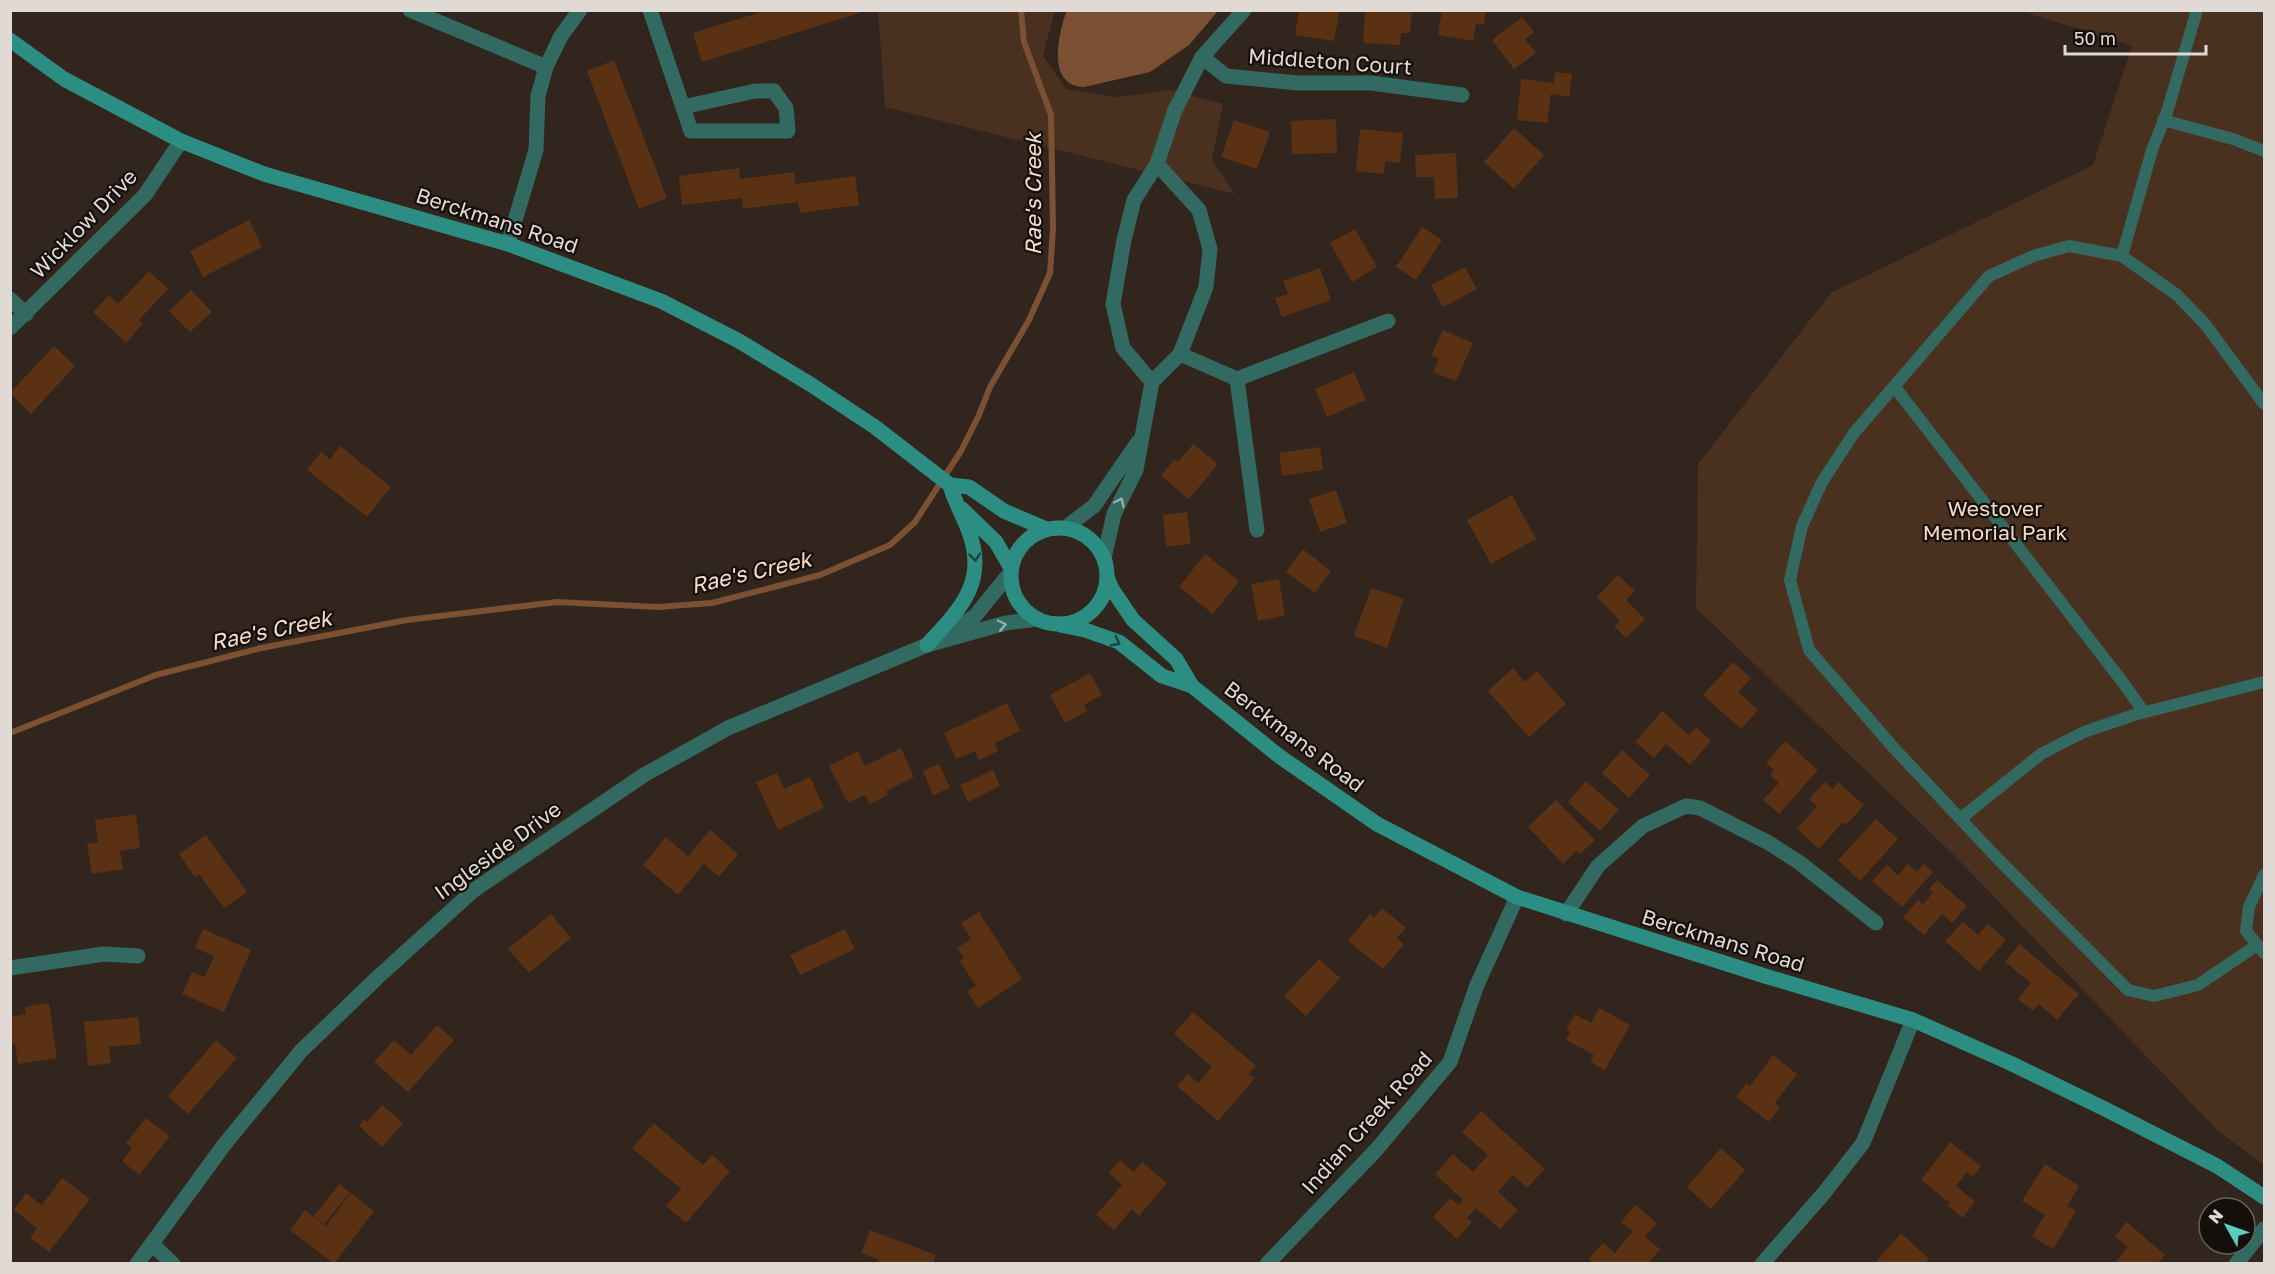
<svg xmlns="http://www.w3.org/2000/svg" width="2275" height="1274" font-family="'Golos Text',sans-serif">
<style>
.green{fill:#4a301e}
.water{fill:#7c5032}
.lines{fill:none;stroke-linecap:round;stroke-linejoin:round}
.stream{stroke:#7c5032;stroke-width:6}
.building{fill:#5a3113}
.service{stroke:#326a62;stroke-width:12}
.minor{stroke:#326a62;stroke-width:15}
.tertiary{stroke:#326a62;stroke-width:15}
.secondary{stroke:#2c8e83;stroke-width:15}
.oneway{stroke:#9bada6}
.oneway2{stroke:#1e423c}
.labels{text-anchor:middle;stroke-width:4.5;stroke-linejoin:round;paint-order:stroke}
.street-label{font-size:21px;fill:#e1d9d4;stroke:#150f0c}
.park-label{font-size:21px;fill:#f6d9c6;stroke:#150f0c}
.water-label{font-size:22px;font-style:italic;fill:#f8dbc8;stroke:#150f0c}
</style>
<rect width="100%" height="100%" fill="#31251e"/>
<path class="green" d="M878,11H1055L1043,56L1066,89L1117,97L1170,90L1223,104L1212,159L1235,194L885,107Z
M2021,11H2264V1165L2217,1130L1955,856L1696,608L1698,464L1831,293L2093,165L2132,46Z"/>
<path class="water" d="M1067,10H1218V11L1189,45L1150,72L1084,87C1046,86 1058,34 1067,10Z"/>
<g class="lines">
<path class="stream" d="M10,733L156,675L261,648L407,620L557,602L658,607L712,603L820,575L890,545L915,522L961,451L979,415L990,387L1029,320L1050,273L1053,228L1051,115L1024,42L1021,10"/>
</g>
<path class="building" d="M767,10H866V11L702,62L693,33Z
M1299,10H1340L1334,41L1295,35Z
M1365,10L1412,11L1410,33H1401L1400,45L1363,43Z
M1442,10H1486L1484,25L1476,24L1473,41L1438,35Z
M1522,17L1534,32L1525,39L1536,53L1514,69L1492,40Z
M614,60L667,198L639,209L587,71Z
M1555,72L1572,74L1569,97L1551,94L1547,123L1517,120L1521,79L1554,83Z
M1336,119L1337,153L1292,154L1291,121Z
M1234,120L1270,132L1257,169L1221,157Z
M1514,128L1544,155L1514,189L1484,162Z
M1360,129L1403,133L1400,163L1385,161L1384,174L1356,171Z
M1456,153L1458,198L1435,199L1434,177H1416L1415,155Z
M739,168L740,179L794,172L795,184L855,176L859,205L800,213L798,202L743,209L742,198L682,205L679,176Z
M249,220L262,247L203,277L190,251Z
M1422,227L1442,240L1416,280L1396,267Z
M1355,229L1377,267L1352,282L1330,243Z
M1465,267L1477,289L1443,307L1431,285Z
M1320,268L1331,300L1282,317L1275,298L1288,294L1283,281Z
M149,271L168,289L139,320L143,324L126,343L93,312L109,295L118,304Z
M191,290L212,312L190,332L169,311Z
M1443,330L1473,343L1456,381L1433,372L1439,359L1431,356Z
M54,346L75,366L31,414L10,393Z
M1354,372L1366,400L1327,417L1315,389Z
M1193,444L1218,464L1189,499L1161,476L1174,459L1178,462Z
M340,446L391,487L367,517L307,470L321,452L330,459Z
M1320,447L1323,470L1282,476L1279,453Z
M1336,490L1347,523L1320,532L1309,499Z
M1512,495L1536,539L1491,564L1467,520Z
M1187,512L1191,544L1166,547L1163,515Z
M1303,549L1331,571L1315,593L1286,572Z
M1205,554L1239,581L1213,614L1179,587Z
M1618,575L1635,591L1626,600L1645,619L1626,638L1614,626L1620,621L1597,597Z
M1279,579L1285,615L1258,621L1251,584Z
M1371,588L1404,599L1387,648L1354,636Z
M1733,662L1751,678L1738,692L1758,710L1741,729L1703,695Z
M1513,668L1525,682L1537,671L1566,704L1529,737L1488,691Z
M1090,673L1102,695L1084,705L1087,711L1065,723L1050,695Z
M1007,703L1020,731L995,743L998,751L979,760L975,751L956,759L944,733Z
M1662,711L1689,735L1696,727L1711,741L1690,765L1666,744L1654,758L1635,742Z
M1785,741L1818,770L1779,814L1763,800L1779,783L1770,775L1774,770L1766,763Z
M901,748L914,777L886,791L888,795L870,804L865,795L848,803L829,766L858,751L865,766Z
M1622,750L1650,775L1629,798L1602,773Z
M939,764L950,788L933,795L923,771Z
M993,770L1000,786L968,802L960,785Z
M777,773L784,789L810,777L824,808L778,830L756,782Z
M1586,781L1619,810L1600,831L1568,802Z
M1825,782L1833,789L1838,782L1864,805L1846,825L1843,822L1819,849L1797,829L1817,806L1809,799Z
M1556,800L1595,840L1580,854L1576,851L1563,864L1528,827Z
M136,814L140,848L120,851L123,869L92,874L87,844L98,842L95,820Z
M1876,819L1898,839L1860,881L1838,860Z
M710,830L738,854L719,877L704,864L678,895L643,865L666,837L688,856Z
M206,835L247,892L224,908L199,874L195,877L179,854Z
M1908,864L1917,872L1924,864L1933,872L1902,907L1872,881L1887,865L1898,875Z
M1937,880L1967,906L1952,923L1942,914L1924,935L1903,917L1918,900L1923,904L1933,893L1929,889Z
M1382,908L1406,928L1397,938L1404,944L1383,969L1348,941L1370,914L1374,918Z
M979,912L1022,979L978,1008L967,991L976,986L960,961L964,958L957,948L971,939L961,923Z
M551,914L571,938L529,973L508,949Z
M1963,922L1978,935L1988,924L2006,940L1979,971L1945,941Z
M203,929L251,950L224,1012L182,994L192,972L205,977L214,956L195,948Z
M845,929L855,949L800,975L790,955Z
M2019,944L2079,994L2057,1020L2039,1004L2033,1011L2018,999L2031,983L2005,962Z
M1319,959L1340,978L1306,1016L1284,996Z
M49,1003L57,1058L18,1064L15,1044L10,1045V1017L26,1014L25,1007Z
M1599,1008L1630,1025L1605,1070L1590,1062L1594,1055L1566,1040L1570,1032L1566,1030L1575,1014L1591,1023Z
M1193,1012L1256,1066L1249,1074L1255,1078L1218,1121L1177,1086L1188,1074L1198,1083L1212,1067L1174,1034Z
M138,1017L141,1044L109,1047L111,1063L88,1066L84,1022Z
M437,1025L454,1040L408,1092L374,1062L394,1040L411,1055Z
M216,1040L237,1058L188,1114L168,1096Z
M1773,1055L1797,1074L1775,1103L1780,1107L1769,1122L1736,1097L1746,1083L1750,1086Z
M382,1105L403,1123L382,1147L359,1126L364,1120L367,1122Z
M1481,1111L1545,1169L1527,1188L1513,1175L1498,1192L1518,1210L1500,1229L1476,1208L1467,1218L1472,1222L1457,1239L1433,1217L1450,1198L1459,1205L1463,1200L1435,1174L1453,1154L1473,1172L1488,1155L1462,1132Z
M146,1118L170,1136L139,1175L122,1161L132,1148L126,1143Z
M654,1123L703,1165L712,1155L730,1171L686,1223L666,1206L681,1189L632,1148Z
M1950,1142L1981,1166L1973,1177L1967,1172L1956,1186L1975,1201L1963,1218L1948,1206L1950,1203L1921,1180Z
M1721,1148L1745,1170L1711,1209L1687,1187Z
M1120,1160L1134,1172L1142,1162L1167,1183L1139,1216L1132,1209L1114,1230L1096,1215L1122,1185L1109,1173Z
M2045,1164L2079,1186L2067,1206L2076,1211L2053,1249L2032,1236L2045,1215L2022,1201Z
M62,1178L90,1199L49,1252L30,1238L37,1228L14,1210L26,1193L42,1205Z
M339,1184L350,1193L324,1224L314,1216Z
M351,1193L374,1211L334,1264L290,1230L305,1210L328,1228L326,1226Z
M1635,1205L1657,1223L1645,1237L1660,1249L1648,1264H1594L1589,1259L1603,1243L1615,1253L1633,1231L1621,1222Z
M2127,1222L2165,1255L2157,1264H2114L2128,1247L2115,1236Z
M870,1230L936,1255L933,1264H878L879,1260L861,1253Z
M1901,1233L1929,1259L1925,1264H1874Z"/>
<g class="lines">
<path class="service" d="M2163,120L2233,139L2264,151
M2122,256L2152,150L2167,112L2197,10
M1894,386L2121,680L2144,712
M1960,819L2041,754L2084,732L2134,715L2264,682
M2264,875L2249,907L2246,931L2264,953
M2257,945L2198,985L2154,996L2128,990L1997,858L1893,747L1809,650L1790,580L1802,526L1822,482L1854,433L1989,276L2033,256L2069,246L2122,256L2177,295L2205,324L2264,404"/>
<path class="minor" d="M410,10L546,67L538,96L536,150L508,244
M650,10L691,131H788L786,108L774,91H755L683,107
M1202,57L1226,76L1297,83H1371L1462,95
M546,67L561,36L580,10
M10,299L26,314
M10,328L145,195L181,141
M1180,354L1237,379L1257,530
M1237,379L1388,321
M1152,382L1123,348L1113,304L1124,240L1134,200L1157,164L1175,110L1202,57L1244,10
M1152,382L1180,354L1206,287L1210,249L1199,210L1157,164
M1065,528L1094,506L1138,442
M1104,558L1114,514L1136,470L1152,382
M1566,914L1598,866L1643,826L1686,806L1700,808L1769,843L1800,863L1876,923
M10,968L104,954L138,956
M153,1245L173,1264
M1267,1264L1376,1150L1450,1062L1477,985L1517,897
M1762,1264L1824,1193L1863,1143L1913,1020
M2236,1264L2264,1229"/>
<path class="tertiary" d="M948,633L975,616L1010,573
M137,1264L224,1145L301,1051L378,977L474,890L644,775L728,728L927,645L1006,623L1038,619"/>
<path class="secondary" d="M10,40L64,79L181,141L264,174L508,244L661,301L739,341L810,384L875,427L950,485L969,487L1004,511L1046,529
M962,509L996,542L1011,568
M1011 576a48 48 0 1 1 96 0a48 48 0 1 1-96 0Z
M1107,577L1112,589L1133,620L1176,659L1192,686
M1060,625L1085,630L1119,642L1162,676L1192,686L1279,756L1377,824L1517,897L1765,976L1913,1020L2010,1063L2101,1107L2217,1166L2264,1197
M927,645C959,610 988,583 969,532C963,515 954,501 950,485"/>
</g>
<defs><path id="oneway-chevron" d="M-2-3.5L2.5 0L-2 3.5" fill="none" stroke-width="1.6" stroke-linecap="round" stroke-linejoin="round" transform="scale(1.5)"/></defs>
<g class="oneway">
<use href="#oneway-chevron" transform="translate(1120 502) rotate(-65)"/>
<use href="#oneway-chevron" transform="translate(1002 625) rotate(-12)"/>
</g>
<g class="oneway2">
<use href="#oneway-chevron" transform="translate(975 557) rotate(85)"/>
<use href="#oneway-chevron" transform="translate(1116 642) rotate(27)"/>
</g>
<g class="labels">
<g class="street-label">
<text transform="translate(1330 62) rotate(4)" y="7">Middleton Court</text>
<text transform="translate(497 221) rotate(18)" y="7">Berckmans Road</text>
<text transform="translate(84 224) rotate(-46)" y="7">Wicklow Drive</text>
<text transform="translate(1294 737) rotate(37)" y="7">Berckmans Road</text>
<text transform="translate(498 851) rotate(-36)" y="7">Ingleside Drive</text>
<text transform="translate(1723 941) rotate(17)" y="7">Berckmans Road</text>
<text transform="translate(1367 1123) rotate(-48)" y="7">Indian Creek Road</text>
</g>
<g class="park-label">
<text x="1995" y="516">Westover<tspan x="1995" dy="24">Memorial Park</tspan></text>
</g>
<g class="water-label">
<text transform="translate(1033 194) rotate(-90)" y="8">Rae's Creek</text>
<text transform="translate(751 572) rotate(-13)" y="8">Rae's Creek</text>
<text transform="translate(271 630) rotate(-12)" y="8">Rae's Creek</text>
</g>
</g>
<rect width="2275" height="1274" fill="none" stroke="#e1d9d4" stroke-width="24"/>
<g transform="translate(2227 1226) rotate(310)"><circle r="28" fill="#150f0c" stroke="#67605c" stroke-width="1.5"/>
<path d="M0-4.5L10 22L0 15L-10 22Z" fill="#59cebf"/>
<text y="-9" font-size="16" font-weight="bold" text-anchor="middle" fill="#e1d9d4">N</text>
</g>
<path d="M2065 45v9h141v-9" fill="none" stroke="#e1d9d4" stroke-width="3"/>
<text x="2074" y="45" font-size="18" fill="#e1d9d4" stroke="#150f0c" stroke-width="4.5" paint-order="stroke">50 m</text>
</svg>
